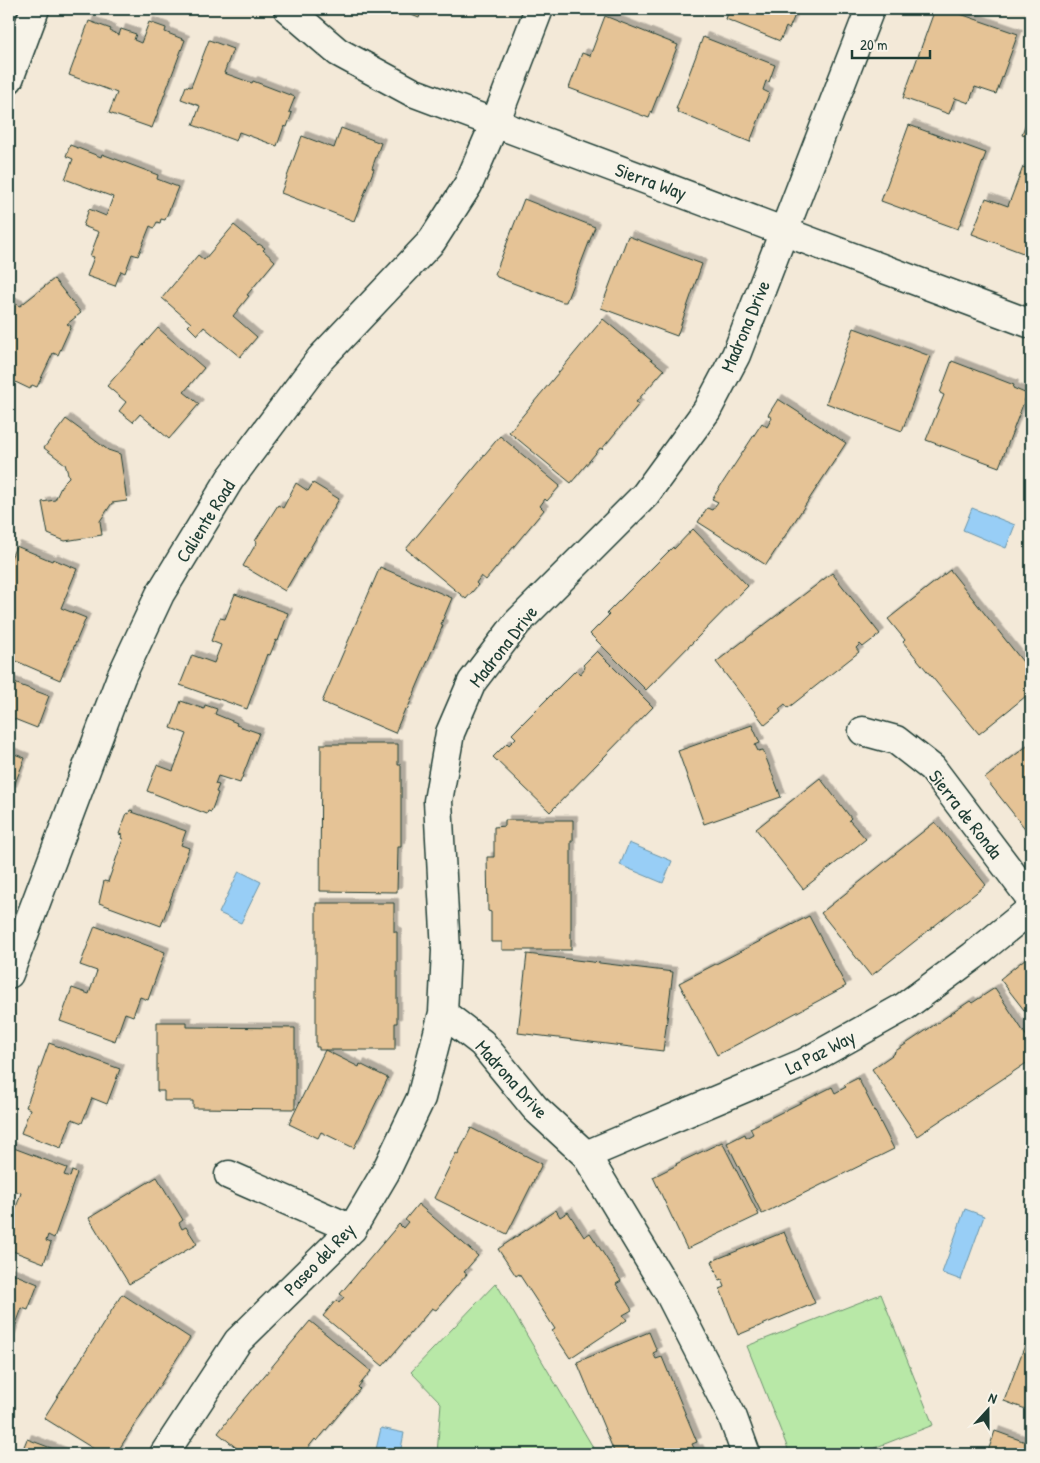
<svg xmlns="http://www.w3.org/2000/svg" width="1040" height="1463" font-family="'Patrick Hand',sans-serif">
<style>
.green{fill:#b8e8a7;stroke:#6c926e}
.water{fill:#98cef6;stroke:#6894a8}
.building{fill:#e5c396;stroke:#1f3d34;filter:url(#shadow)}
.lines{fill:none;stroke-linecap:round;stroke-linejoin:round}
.minor-casing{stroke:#1f3d34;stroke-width:31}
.minor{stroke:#f7f3e8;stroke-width:28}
.labels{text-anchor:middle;stroke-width:4;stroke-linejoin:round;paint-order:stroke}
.street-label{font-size:19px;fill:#1f3d34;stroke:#f7f3e8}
</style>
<defs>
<filter id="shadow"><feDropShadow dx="4.5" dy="-4.5" stdDeviation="0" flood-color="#0004"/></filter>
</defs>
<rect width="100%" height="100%" fill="#f3e9d8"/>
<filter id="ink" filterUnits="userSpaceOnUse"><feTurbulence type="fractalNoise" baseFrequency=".02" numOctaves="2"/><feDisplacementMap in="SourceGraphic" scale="10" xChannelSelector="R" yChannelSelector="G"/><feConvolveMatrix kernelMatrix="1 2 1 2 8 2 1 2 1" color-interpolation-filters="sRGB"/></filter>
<g filter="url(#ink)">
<path class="green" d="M496,1283L597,1454H437L441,1403L411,1372Z
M881,1294L933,1425L859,1454H790L747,1346Z"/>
<path class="water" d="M972,508L1015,525L1006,548L963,530Z
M629,843L672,861L663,883L620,865Z
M239,871L261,882L241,923L219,913Z
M965,1209L984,1216L961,1280L942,1273Z
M381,1428L404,1433L400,1454H375Z"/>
<path class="building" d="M405,9H422L419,18L404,12Z
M718,9H793L795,15L789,29L786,27L780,41L726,19L728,13Z
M935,9H946L1018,34L996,94L975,87L969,103L955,98L949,114L903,98Z
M605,16L678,45L649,118L569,88L582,53L590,56Z
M89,21L111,29L110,31L119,35L121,29L136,34L134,40L141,43L149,22L166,28L165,32L185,40L152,128L109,113L117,93L69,75Z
M703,37L775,65L769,82L766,81L763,90L769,93L750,142L677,112L678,109H676Z
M209,40L233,49L224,73L252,83L253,81L295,97L289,112L292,113L287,127L284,126L277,146L239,132L236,141L193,125L200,106L181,99L186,86L191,87Z
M1031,109V137L1022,134Z
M909,125L986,153L958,229L881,201Z
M341,128L381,143L372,168L374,169L354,221L281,193L302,136L334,148Z
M70,145L101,157L102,154L158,175L157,179L178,187L165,220L161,219L160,223L157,222L154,228L150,226L138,256L132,254L125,273L121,271L115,286L87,276L94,257L90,256L99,232L83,226L89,209L106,216L113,197L65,179L73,159L66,156Z
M1023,167L1031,170V256L972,234L986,198L1008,206Z
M524,199L595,227L566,302H563L497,277L495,274Z
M234,225L258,245L259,244L265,248L263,250L275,261L247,295L249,296L233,316L257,337L240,357L204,327L197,335L188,326L191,323L162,298L198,255L204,260Z
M628,236L702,264L677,336L601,308Z
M54,279L81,313L67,324L71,326L58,355L53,353L37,387L32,385L30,389L9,379V301L20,306Z
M603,319L664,370L636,402L639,404L602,449L600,448L571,483L509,432Z
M158,328L204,368L184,392L199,404L169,439L140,414L133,422L119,411L126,402L107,386Z
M854,328L930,356L902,431L826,403Z
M952,361L1014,385L1013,388L1027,394L999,467L926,440L944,395L940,393Z
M778,399L846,443L766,565L698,522L707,508L712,510L718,502L712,499L762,423L767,427L772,418L768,415Z
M66,419L108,450L120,454L127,501L112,503L100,521L102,535L65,541L48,534L42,502L55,500L63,483L69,477L65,464L44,448Z
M500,436L560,486L547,501L545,499L540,506L544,510L486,580L481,576L476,583L478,585L466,599L406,549Z
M296,483L308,491L313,483L339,499L285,591L243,566L257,542L255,541L278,505L283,508Z
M693,529L748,586L646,690L590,634L609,615L607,613L673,547L674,549Z
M16,546L52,561L53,559L77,569L61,608L86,618L60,680L9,658V563Z
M380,567L452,598L441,624L443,625L407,710L405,709L395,733L322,702Z
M950,570L1031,672V692L979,734L903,642L905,640L888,619Z
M832,573L880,634L863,647L860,644L856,648L859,652L788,708L785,704L779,709L781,712L765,725L716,662Z
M235,594L288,613L278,641L276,640L270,655L267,654L247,709L180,685L192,655L214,663L221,645L211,641L220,618L225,619Z
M597,651L653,707L550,812L493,757L507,743L509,745L516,738L512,734L576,670L580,674L585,668L583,665Z
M9,681L49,696L37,728L9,717Z
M181,701L204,709L205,705L217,709L215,714L237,723L236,725L259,733L240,783L218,776L215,784L219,785L216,792L218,793L211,812L208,811L207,814L147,791L157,765L173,771L187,734L171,728Z
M752,725L760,743L755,745L758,751L763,750L781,797L704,824L678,751Z
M1031,743V828L1027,831L985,778Z
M321,744H398V765H401V847H398L397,892L320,891Z
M9,752L25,758L12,791L9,790Z
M820,778L851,818L849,820L866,839L803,889L756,829Z
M130,810L133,811L132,812L186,831L181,845L189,848L161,926L99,903L104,881L108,882L123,839L121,838L122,835L119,834L127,813L129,814Z
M505,820H573V841H571V950H502V942H491V912L488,911L487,857H494V827L505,826Z
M935,822L986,885L871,976L821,913Z
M316,903H394V932H397V1023H395V1050H319V1047H316Z
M809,916L846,986L717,1055L679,983Z
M95,926L165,952L148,1000L140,997L133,1016L125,1013L115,1041L60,1021L72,988L89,994L97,971L80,965Z
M527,954L673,972L663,1051L518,1033Z
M1031,954V1019L1000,979Z
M995,988L1031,1043V1060L917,1136L872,1069L895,1053L894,1052L970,1001L972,1003Z
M157,1022H187V1027L295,1028V1109L193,1108V1101H164V1091H157Z
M49,1043L120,1069L107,1104L92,1098L82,1123L72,1119L61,1148L21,1133L30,1109L26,1107Z
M325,1050L359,1067L360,1064L388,1078L354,1148L321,1132L318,1138L289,1124Z
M858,1078L894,1149L762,1214L727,1143L745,1134L746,1138L753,1134L750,1128L832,1087L835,1093L846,1087L844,1085Z
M471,1128L542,1164L507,1234L434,1198L456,1153L458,1154Z
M722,1142L759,1215L687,1249L653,1177L677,1165L676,1164Z
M11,1147L67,1168L64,1175L70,1177L72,1171L77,1173L54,1238L48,1235L46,1241L51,1243L44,1263L10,1250L11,1247L9,1246V1228L21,1193L9,1189V1152Z
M157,1177L183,1220L179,1223L182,1229L186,1227L197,1244L129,1284L89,1218Z
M418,1204L478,1256L464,1272L467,1274L436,1310L432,1308L383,1366L323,1316L336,1300L339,1303L344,1297L340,1294L399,1224L403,1228L408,1222L405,1220Z
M556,1210L560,1217L568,1212L584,1237L590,1233L621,1281L616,1284L632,1310L623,1315L627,1320L570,1358L552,1331L555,1329L519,1274L516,1276L498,1249Z
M784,1232L815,1303L738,1335L720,1289L725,1287L722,1279L719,1280L712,1261Z
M9,1272L38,1284L28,1310L22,1308L9,1343Z
M122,1294L190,1338L116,1454H102L44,1418Z
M310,1321L371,1371L358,1387L360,1389L317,1441L315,1439L303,1454H244L218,1433L234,1412Z
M1031,1329V1411L1004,1401Z
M649,1332L657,1351L653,1353L656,1359L662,1357L697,1442L692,1444L695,1450L698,1449L701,1454H615L577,1362Z
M995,1431L1031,1444V1454H987Z
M27,1439L67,1454H21Z"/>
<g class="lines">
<g class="minor-casing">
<path id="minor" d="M288,9L338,52L412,92L1031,324
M9,79L35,9
M863,731L896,740L932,768L1031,899
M9,974L121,677L160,594L230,479L320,359L432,241L468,185L495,123L539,9
M443,1013L482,1043L535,1108L586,1155L669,1293L733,1418L746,1454
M586,1155L804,1063L904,1007L973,956L1031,909
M229,1175L352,1229
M164,1454L238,1341L352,1229L385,1173L421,1098L443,1013L446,951L438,801L450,733L472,682L517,623L645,495L707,410L736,355L870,9"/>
</g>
<use href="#minor" class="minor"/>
</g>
</g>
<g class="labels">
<g class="street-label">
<text transform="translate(651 181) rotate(20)" y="7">Sierra Way</text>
<text transform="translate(745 326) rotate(-67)" y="7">Madrona Drive</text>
<text transform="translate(205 521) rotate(-58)" y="7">Caliente Road</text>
<text transform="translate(503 646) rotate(-52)" y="7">Madrona Drive</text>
<text transform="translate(966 814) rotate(52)" y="7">Sierra de Ronda</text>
<text transform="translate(820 1052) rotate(-27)" y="7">La Paz Way</text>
<text transform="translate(512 1079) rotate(48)" y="7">Madrona Drive</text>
<text transform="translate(319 1259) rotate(-46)" y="7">Paseo del Rey</text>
</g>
</g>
<rect width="1040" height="1463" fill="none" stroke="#f7f3e8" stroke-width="30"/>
<rect x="15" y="15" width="1010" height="1433" fill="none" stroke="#1f3d34" stroke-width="2" filter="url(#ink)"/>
<g transform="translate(988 1410) rotate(21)" stroke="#f7f3e8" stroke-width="4" paint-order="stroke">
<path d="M0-4L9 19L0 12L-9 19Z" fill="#1f3d34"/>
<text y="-8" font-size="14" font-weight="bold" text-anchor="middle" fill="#1f3d34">N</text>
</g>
<path d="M852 50v8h78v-8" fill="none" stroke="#1f3d34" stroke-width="2.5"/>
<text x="860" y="50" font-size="15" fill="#1f3d34" stroke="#f7f3e8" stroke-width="4" paint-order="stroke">20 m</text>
</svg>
